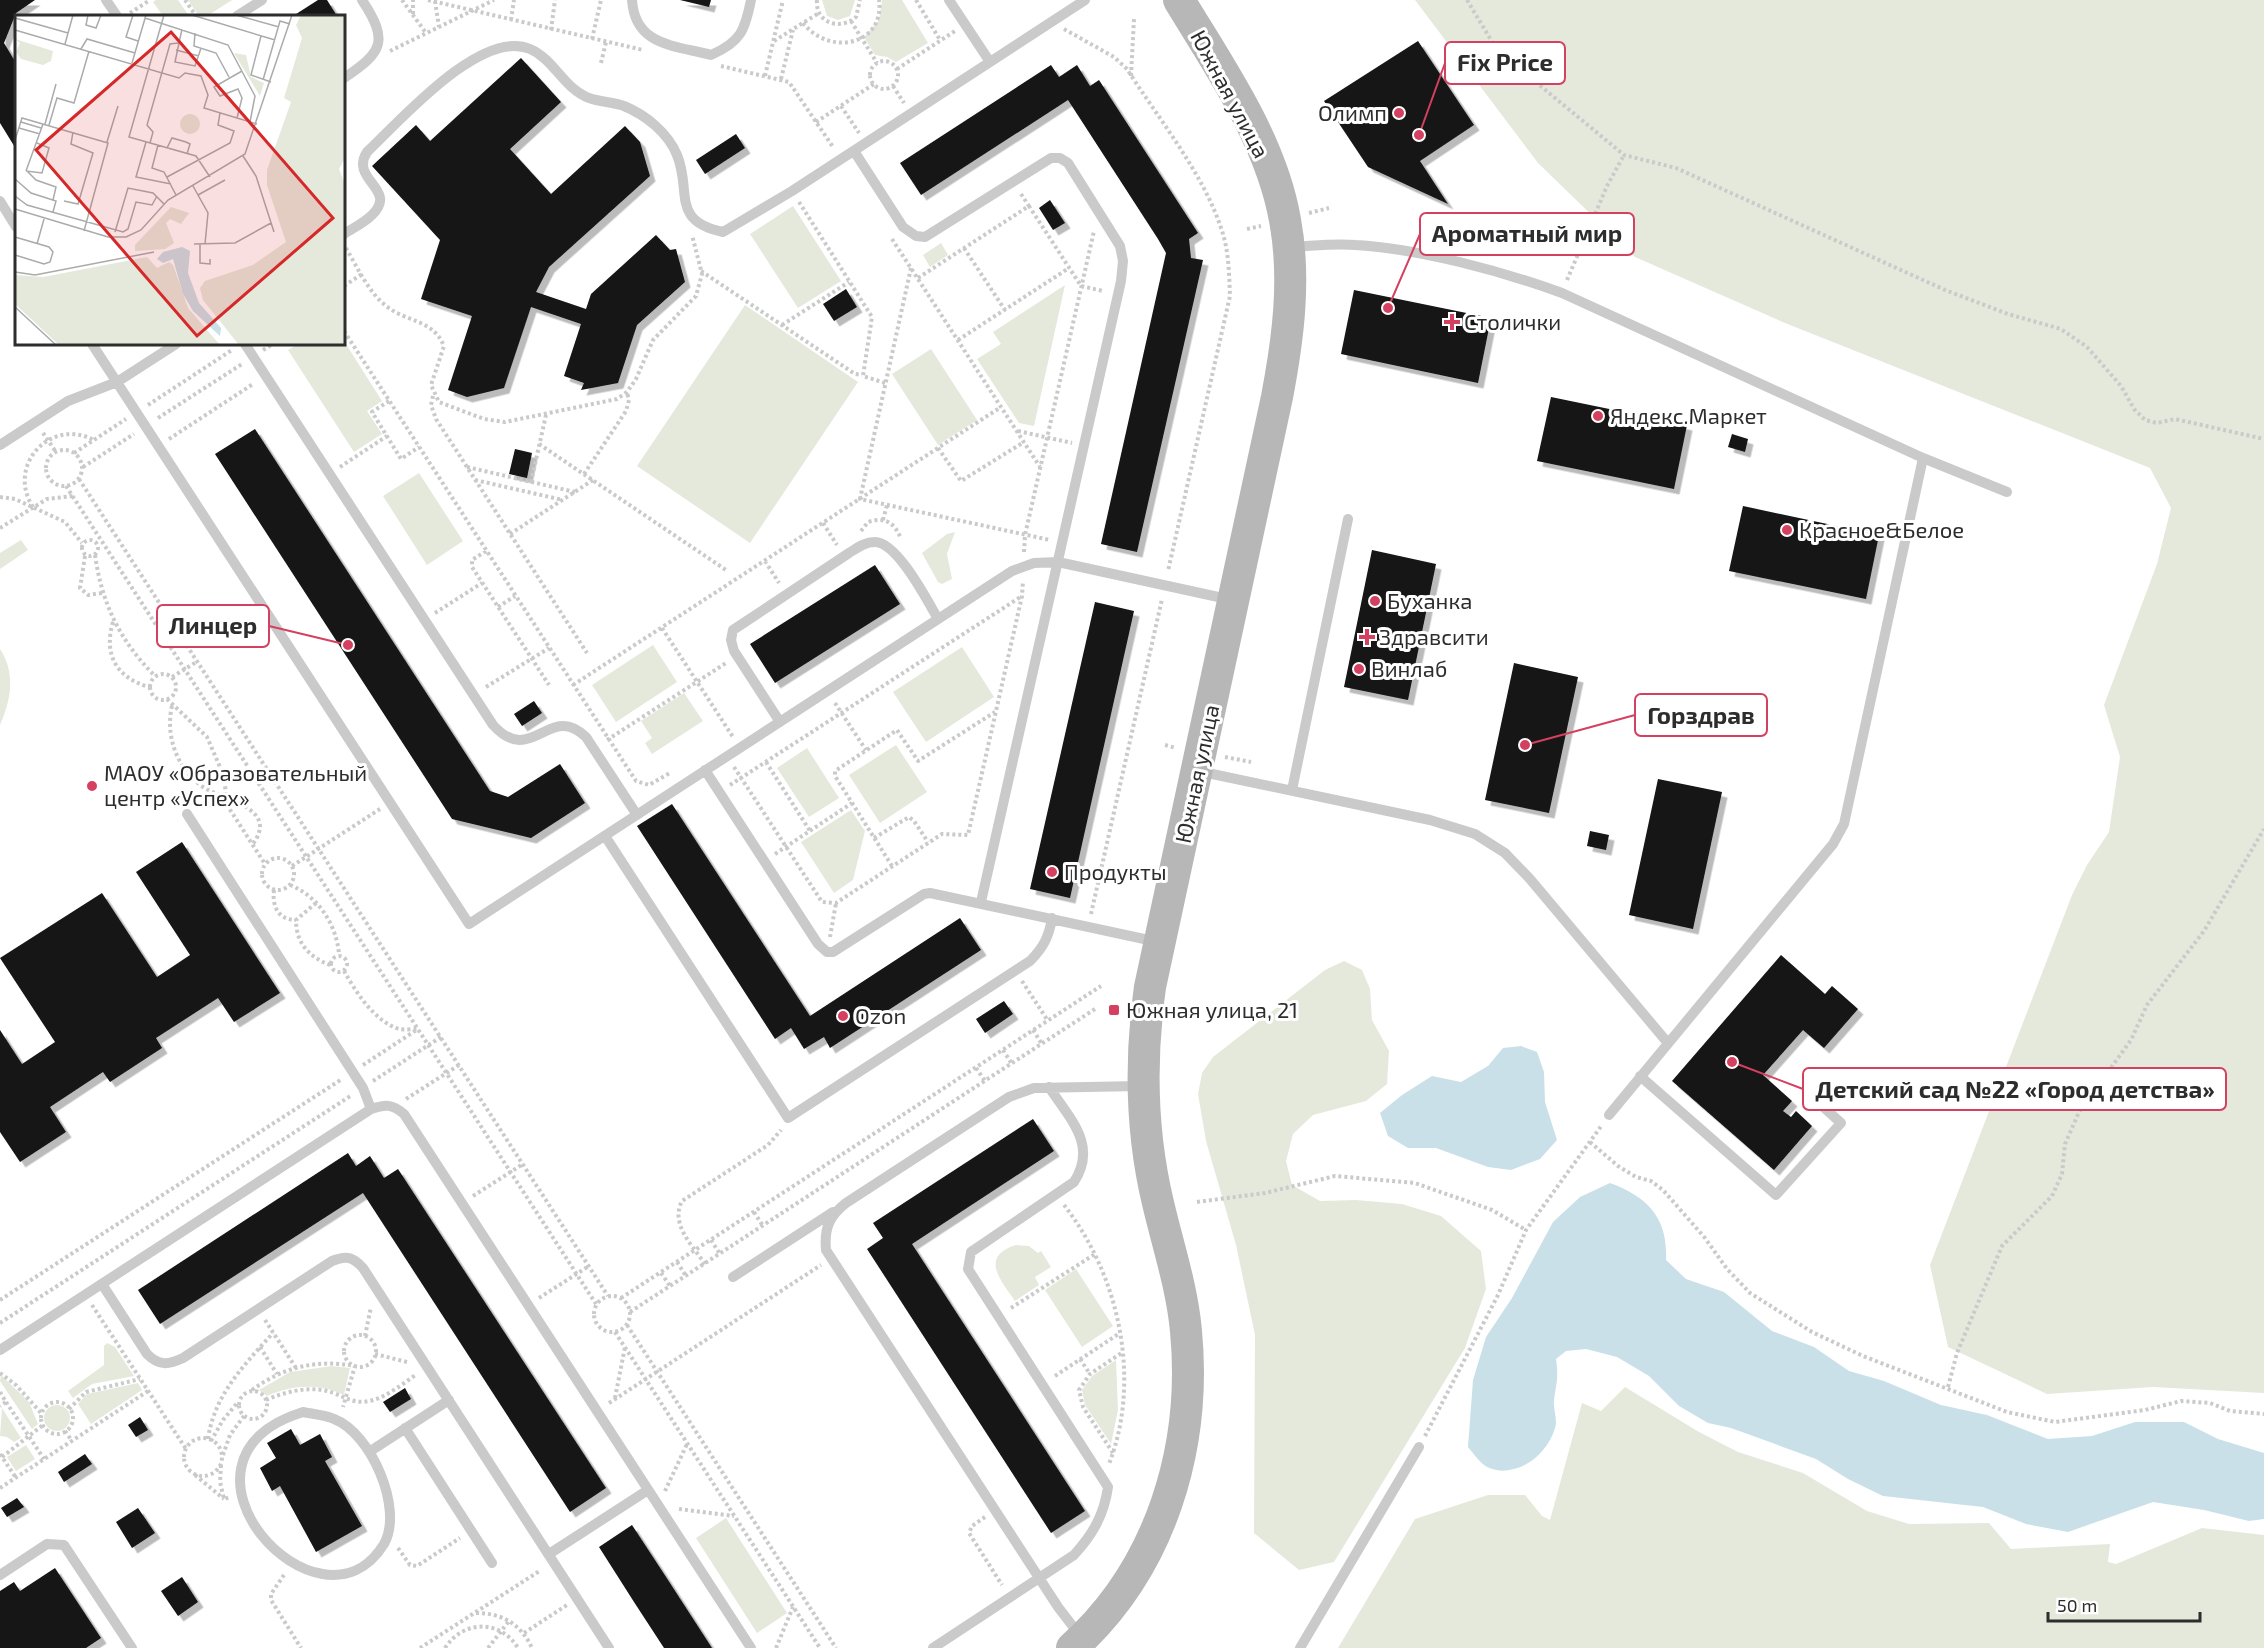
<svg xmlns="http://www.w3.org/2000/svg" width="2264" height="1648" font-family="'Exo 2',sans-serif">
<style>
.green{fill:#e5e9dc}
.water{fill:#cae0e8}
.building{fill:#141414;filter:url(#shadow)}
.lines{fill:none;stroke-linecap:round;stroke-linejoin:round}
.path{stroke:#cacaca;stroke-width:4;stroke-dasharray:3 3;stroke-linecap:butt}
.lane{stroke:#cacaca;stroke-width:10}
.secondary{stroke:#b7b7b7;stroke-width:32}
.poi-dot{fill:#d44060;stroke:#fff;stroke-width:2}
.labels{text-anchor:middle;stroke-width:6;stroke-linejoin:round;paint-order:stroke}
.street-label{font-size:22px;fill:#2d2d2d;stroke:#fff}
.poi-label{font-size:22px;fill:#2d2d2d;stroke:#fff;text-anchor:start}
.inset-road{fill:none;stroke:#ababab;stroke-width:1.5}
.view{fill:#d62828;fill-opacity:0.15;stroke:#d62828;stroke-width:3}
.inset-edge{fill:none;stroke:#2d2d2d;stroke-width:3}
.leader{fill:none;stroke:#d44060;stroke-width:2}
.callout-dot{fill:#d44060;stroke:#fff;stroke-width:2}
.callout{fill:#fff;stroke:#d44060;stroke-width:2}
.callout-label{font-size:24px;text-anchor:middle;font-weight:bold;fill:#2d2d2d}
</style>
<defs>
<filter id="shadow"><feDropShadow dx="5.5" dy="5.5" stdDeviation="0" flood-color="#0004"/></filter>
</defs>
<rect width="100%" height="100%" fill="#fff"/>
<path class="green" d="M156,0H178L189,16H163L153,2Z
M188,0H232L207,16H199Z
M822,0H855L850,16L838,20L827,16Z
M882,0H902L928,43L896,62L887,57L875,55L864,37L879,20Z
M1415,0H2264V1393L2153,1387L2047,1394L1948,1347L1930,1265L2072,895L2087,865L2109,832L2120,757L2104,705L2157,564L2171,508L2150,468L1785,323L1635,257L1538,163Z
M793,206L841,281L798,308L750,234Z
M941,243L948,255L930,267L923,255Z
M1065,285L1034,426L1019,423L977,359L1001,344L993,332Z
M745,305L858,382L750,543L637,466Z
M344,341L382,401L367,411L382,434L354,452L288,350L298,344H344Z
M931,349L977,420L938,445L892,374Z
M419,473L463,541L427,565L383,496Z
M955,532L947,554L952,579L942,584L938,582L922,553L947,534Z
M21,540L28,550L0,569V553Z
M653,645L677,682L616,722L592,685Z
M962,647L994,697L926,742L893,692Z
M0,649C16,673 11,700 0,725Z
M684,693L703,721L652,754L645,743L652,738L641,721Z
M896,745L927,792L880,823L849,775Z
M807,748L839,798L809,817L777,768Z
M851,810L865,831L853,880L834,893L801,842Z
M1344,961L1362,970L1370,989L1372,1020L1389,1051L1387,1084L1366,1101L1313,1115L1293,1134L1286,1161L1292,1185L1320,1201L1356,1200L1402,1204L1441,1216L1481,1251L1486,1289L1465,1348L1334,1562L1299,1570L1254,1533L1255,1335L1236,1245L1206,1141L1198,1094L1202,1073L1213,1057L1325,970Z
M1016,1245L1029,1246L1038,1253L1041,1251L1051,1267L1035,1277L1039,1285L1015,1301C1004,1284 977,1257 1016,1245Z
M1076,1269L1113,1326L1082,1347L1045,1290Z
M107,1343L115,1347L134,1376L92,1384L73,1398L68,1391L104,1365V1346Z
M1116,1360L1118,1410L1111,1444L1085,1405L1082,1390L1092,1376Z
M332,1366L350,1368L344,1395C318,1383 292,1385 267,1396L259,1390L290,1372Z
M1,1375L29,1402L38,1424L32,1429L0,1381Z
M138,1383L142,1390L91,1424L78,1404L87,1394Z
M1625,1387L1699,1432L1738,1452L1803,1473L1867,1511L1909,1524L1989,1523L2011,1549L2110,1544L2108,1562L2116,1564L2202,1528L2264,1535V1648H1338L1415,1519L1488,1495H1525L1542,1516L1550,1520L1582,1403L1601,1411Z
M44 1418a13 13 0 1 1 26 0a13 13 0 1 1-26 0Z
M2,1408L21,1438L14,1442L7,1437L0,1436Z
M26,1445L35,1459L16,1471L7,1457Z
M726,1518L787,1613L757,1633L696,1538Z"/>
<path class="water" d="M1521,1046L1537,1052L1544,1072L1545,1102L1557,1140L1540,1159L1511,1170L1488,1167L1436,1148H1408L1388,1136L1380,1113L1402,1095L1432,1076L1461,1082L1488,1066L1503,1048Z
M1610,1183C1648,1197 1668,1218 1666,1260L1686,1279L1724,1292L1772,1331L1814,1347L1849,1371L1884,1381L1941,1405L1987,1415L2048,1439L2092,1436L2135,1422H2184L2218,1439L2264,1453V1519L2249,1521L2204,1510L2153,1502L2068,1532L2026,1524L1983,1507L1883,1496L1848,1479L1816,1459L1731,1428L1708,1423L1679,1406L1649,1376L1617,1357L1586,1349L1566,1351L1556,1359C1559,1379 1556,1383 1554,1401C1553,1409 1558,1420 1555,1428C1547,1456 1515,1480 1487,1467C1480,1463 1473,1453 1468,1447L1473,1380L1486,1337L1512,1298L1553,1222L1580,1197Z"/>
<path class="building" d="M0,0H35L16,13L4,43L16,63V149L0,123Z
M318,0H327L337,16H293Z
M680,0H711L709,7Z
M1418,41L1474,125L1420,161L1448,204L1368,167L1324,101Z
M521,58L561,102L510,149L551,194L625,126L640,142L650,176L549,267L536,292L586,309L591,294L656,235L670,250L676,249L685,282L637,325L618,383L581,390L584,383L564,376L581,324L531,307L504,388L467,397L448,390L472,316L421,299L440,240L372,166L416,125L430,141Z
M1051,65L1059,77L1077,65L1090,86L1099,80L1198,233L1189,239L1191,258L1203,260L1137,552L1101,544L1166,253L1158,239L1068,100L921,195L900,163Z
M736,134L745,148L705,174L696,160Z
M1050,200L1065,223L1053,230L1039,208Z
M846,289L857,307L834,321L823,304Z
M1354,290L1491,318L1478,383L1341,354Z
M1551,397L1687,425L1674,489L1537,461Z
M255,429L490,791L508,797L560,764L585,803L531,838L452,819L215,454Z
M1732,434L1748,439L1745,452L1728,447Z
M515,449L532,453L527,478L509,474Z
M1743,506L1879,535L1866,599L1729,571Z
M1372,550L1436,564L1408,700L1344,687Z
M875,565L900,604L775,683L750,644Z
M1095,602L1134,611L1070,898L1030,889Z
M1514,663L1578,677L1549,813L1485,800Z
M534,701L542,713L522,726L514,714Z
M1658,779L1722,792L1693,929L1629,915Z
M672,804L810,1016L960,918L981,950L830,1048L824,1037L804,1049L791,1028L775,1039L637,826Z
M1590,831L1609,835L1606,850L1587,846Z
M182,842L280,993L234,1022L218,998L156,1038L162,1048L110,1082L103,1072L50,1107L66,1132L20,1162L0,1132V1030L22,1064L55,1042L0,958L102,893L157,977L190,955L136,872Z
M1781,955L1825,994L1832,986L1858,1009L1824,1048L1803,1030L1763,1075L1792,1101L1783,1111L1791,1117L1796,1111L1812,1126L1774,1170L1672,1081Z
M1004,1001L1013,1014L985,1033L976,1019Z
M1033,1119L1054,1151L912,1244L1085,1511L1051,1533L867,1249L883,1238L873,1223Z
M348,1153L356,1166L370,1156L384,1178L398,1169L606,1488L570,1512L363,1193L160,1324L138,1290Z
M405,1388L411,1399L390,1412L383,1402Z
M140,1417L148,1430L136,1437L128,1425Z
M291,1429L300,1445L320,1434L332,1457L325,1461L362,1526L316,1552L280,1486L272,1491L260,1468L276,1458L267,1443Z
M85,1454L92,1464L64,1482L58,1472Z
M17,1498L24,1507L7,1517L1,1508Z
M138,1508L155,1533L132,1548L116,1522Z
M632,1525L668,1580L712,1648H664L634,1602L599,1547Z
M55,1568L101,1638L86,1648H0V1591L14,1582L20,1591Z
M182,1577L198,1602L178,1616L161,1591Z"/>
<g class="lines">
<path class="path" d="M185,0L196,16
M402,0L426,33
M428,0L643,50
M817,0C815,23 840,31 856,17L860,0
M916,0L940,40
M1467,0L1497,50L1624,155L1676,168L1945,290L2008,314L2061,329L2087,347L2121,386L2134,409L2145,420L2157,423L2175,419L2264,439
M435,1L439,27
M130,13L150,0
M413,14V0
M511,20L514,0
M851,21L877,63
M803,23C830,57 885,45 879,0
M1064,29L1114,57L1127,69C1158,118 1203,173 1221,228C1229,250 1229,273 1230,296L1168,571
M551,30L555,0
M592,39L601,0
M774,41L819,13
M390,51L494,0
M870 75a14 14 0 1 1 28 0a14 14 0 1 1-28 0Z
M601,63L606,42
M721,66L789,82L833,147
M897,69L955,31
M765,76L783,0
M1131,76L1134,19
M781,79L793,30
M893,86L904,103
M841,106L859,133
M816,122L874,84
M1021,194L1029,206
M799,202L872,317L863,376L885,383
M1309,213L1329,208
M1247,229L1261,226
M892,239L1040,467
M346,248C357,267 368,291 385,305C406,323 432,318 444,346L431,385L439,402L484,419L505,422L617,399L627,392L636,379L653,340L696,296L702,274L692,235
M964,248L1005,310
M911,268L860,499L1050,540
M701,271L855,374L862,375
M918,278L1029,206L1081,286L1103,291
M1567,280L1607,186L1624,155
M344,286L362,274
M782,325L849,282
M344,331L636,781L649,785L670,773
M958,340L1069,268
M263,350L273,344
M433,396L431,405L436,419L587,653
M389,401L372,412L401,459L419,447
M148,405L232,350
M158,418L242,364
M1018,431L1072,443
M43,433L56,452
M169,439L253,384
M539,444L726,570
M938,448L961,481L1024,442
M46 468a18 18 0 1 1 36 0a18 18 0 1 1-36 0Z
M74,453L126,419
M83,467L134,434
M340,467L387,436
M467,467L575,492
M584,474L626,411L629,400L627,392
M79,479L608,1296
M475,480L563,500
M531,482L546,415
M66,486L596,1304
M0,497L15,499L65,522L82,543
M33,507C6,466 50,417 94,440
M883,520L887,505
M823,523L837,545
M0,528L47,499L73,496
M861,531L868,522C885,516 895,523 901,539
M510,534L593,480
M82 548a8 8 0 1 1 16 0a8 8 0 1 1-16 0Z
M486,551L472,560V567L549,685
M1024,552L1025,535L1094,231
M95,555C102,604 120,641 155,676
M85,556L80,588L88,595L102,593
M765,561L779,583
M498,607L515,596
M435,613L482,583
M113,622C103,655 117,678 149,687
M662,628L733,737
M150 687a13 13 0 1 1 26 0a13 13 0 1 1-26 0Z
M172,677L198,661
M573,685L1001,407
M486,687L549,648
M167,699L207,737L224,776L227,805L265,864
M835,703L866,750
M172,706C165,736 177,769 203,787C223,800 281,808 252,845
M607,740L726,663
M1165,745L1176,748
M1225,757L1251,762
M766,762L810,831
M734,767L822,902L836,903L942,834L968,835L1022,596L1023,581
M730,785L1022,596
M874,838L909,817L914,821L928,842
M775,854L852,803
M262 874a16 16 0 1 1 32 0a16 16 0 1 1-32 0Z
M292,866L380,809
M892,866L835,776V771L897,730L918,761L995,712
M290,885C318,896 337,925 339,955
M274,890C272,906 278,920 296,920
M316,903L296,920C296,943 309,957 330,965
M1091,914L1162,599
M830,937L836,903
M331 964a8 8 0 1 1 16 0a8 8 0 1 1-16 0Z
M344,971C356,992 374,1021 399,1029C404,1030 412,1029 418,1029
M1022,981L1048,1021
M1033,1030L1042,1044
M1003,1050L1012,1064
M363,1065L418,1029
M976,1068L985,1081
M373,1081L441,1037
M406,1099L459,1065
M1590,1142L1618,1166L1636,1177L1651,1181L1663,1190L1705,1238L1727,1269L1750,1293L1812,1332L1863,1356L2007,1412L2055,1422L2145,1410L2181,1401L2210,1403L2230,1411L2264,1414
M473,1196L523,1164
M1197,1202L1265,1193L1335,1176L1415,1183L1492,1210L1526,1230
M1064,1205C1119,1275 1142,1379 1109,1464
M754,1212L763,1226
M711,1240L720,1254
M677,1262L686,1276
M705,1264C692,1245 670,1224 682,1201L768,1145L781,1130
M661,1273L670,1286
M594 1314a18 18 0 1 1 36 0a18 18 0 1 1-36 0Z
M539,1298L589,1266
M621,1298L1101,986
M0,1300L342,1079
M92,1305L186,1449
M1011,1308L1095,1254
M630,1312L1095,1009
M265,1320L296,1368
M0,1323L352,1095
M627,1325L836,1648
M615,1332L820,1648
M344 1351a16 16 0 1 1 32 0a16 16 0 1 1-32 0Z
M365,1336L371,1307
M260,1347L277,1374
M375,1354L407,1362
M1080,1359L1090,1374
M0,1373L16,1385L42,1414
M1055,1376L1120,1333
M1948,1387L1957,1353L2002,1246L2052,1196L2062,1174L2065,1144L2079,1112L2131,1040L2147,1005L2204,931L2264,829
M252,1390C283,1367 317,1359 355,1366L343,1407
M239 1405a14 14 0 1 1 28 0a14 14 0 1 1-28 0Z
M0,1392L6,1402L0,1406
M615,1398L625,1347
M266,1400C287,1391 311,1385 334,1393C346,1398 355,1404 369,1401C386,1398 402,1384 417,1374
M6,1402L44,1459
M41 1418a16 16 0 1 1 32 0a16 16 0 1 1-32 0Z
M609,1403L821,1265
M69,1409L86,1392L140,1379
M65,1431L72,1441
M1425,1436L1498,1295L1526,1230L1602,1125
M184 1457a19 19 0 1 1 38 0a19 19 0 1 1-38 0Z
M208,1439C214,1395 245,1364 273,1333
M211,1441L223,1420L238,1402
M1113,1453L1083,1407L1079,1390L1090,1374L1123,1352
M0,1454L16,1478
M223,1455L230,1435L244,1416
M2,1457L43,1425
M221,1465L220,1482L224,1499L230,1497
M195,1475L224,1499
M0,1488L148,1391
M665,1491L687,1444
M679,1509L734,1516
M985,1517L972,1526L969,1533L1002,1585
M398,1548L410,1565L417,1566L460,1538
M284,1575L271,1594V1600L301,1648
M476,1613C502,1613 521,1624 532,1648
M524,1633L567,1605
M420,1648L541,1570
M445,1648C463,1620 500,1619 518,1648
M488,1648L509,1621
M776,1648L793,1607"/>
<path class="lane" d="M106,0L117,16
M632,0C635,46 674,45 711,55C741,42 745,30 751,0
M949,0L990,62
M237,16L262,0
M344,78C383,52 389,41 362,0
M854,151L903,227L916,236L925,237L1051,158H1060L1068,163L1120,246L1123,261L1121,281L981,902
M0,201L16,227
M344,234C353,228 364,223 372,215C399,189 349,180 367,152C400,121 481,28 530,49C554,59 564,89 589,98C600,102 613,102 624,106C646,115 668,133 677,155C692,191 670,221 723,232L792,191L1085,0
M1291,247C1313,246 1334,243 1356,245C1421,249 1501,271 1562,293L1923,458L2007,492
M92,344L469,924L1012,571L1034,563L1058,562L1232,600
M245,344L493,725C532,768 549,701 586,737L637,815
M0,445L68,401L117,382L176,344
M780,722L734,651L731,640L733,630L849,553C857,548 865,542 875,542C897,542 927,600 938,619
M705,770L818,944L827,952H833L924,894L930,893L1158,942
M1198,771L1430,820L1475,834L1505,853L1530,879L1667,1042
M1292,790L1348,519
M187,814L363,1088L371,1109
M605,836L788,1118L1030,961C1043,948 1049,937 1052,918
M1640,1076L1776,1195L1841,1123L1808,1093
M1609,1115L1833,844L1844,824L1923,458
M733,1277L833,1212
M102,1284L147,1354C159,1366 168,1365 183,1358L332,1261C347,1255 353,1257 363,1268L609,1648
M0,1350L371,1109C386,1104 392,1104 404,1114L751,1648
M303,1412C313,1414 325,1415 334,1419C371,1433 404,1509 384,1544C320,1648 148,1460 303,1412Z
M405,1428L492,1563
M369,1452L449,1400
M549,1554L648,1490
M0,1575L47,1544L64,1545L132,1648
M1081,1637L1058,1607L826,1250C824,1229 829,1216 846,1203L1009,1097L1034,1088L1140,1086
M933,1648L1074,1555C1093,1534 1104,1515 1108,1487L968,1269L971,1252L1074,1182C1098,1145 1070,1119 1049,1087
M1300,1648L1419,1447"/>
<path class="secondary" d="M1072,1648C1161,1568 1197,1448 1186,1331C1182,1287 1168,1246 1158,1203C1141,1132 1140,1059 1150,987L1277,397C1288,339 1296,279 1285,220C1271,140 1220,68 1179,0"/>
</g>
<g class="poi-dot">
<circle cx="1399" cy="113" r="6"/>
<path d="M1449 313h6v6h6v6h-6v6h-6v-6h-6v-6h6z"/>
<circle cx="1598" cy="416" r="6"/>
<circle cx="1787" cy="530" r="6"/>
<circle cx="1375" cy="601" r="6"/>
<path d="M1364 628h6v6h6v6h-6v6h-6v-6h-6v-6h6z"/>
<circle cx="1359" cy="669" r="6"/>
<circle cx="92" cy="786" r="6"/>
<circle cx="1052" cy="872" r="6"/>
<rect x="1108" y="1004" width="12" height="12" rx="3"/>
<circle cx="843" cy="1016" r="6"/>
</g>
<g class="labels">
<g class="street-label">
<text transform="translate(1230 94) rotate(62)" y="8">Южная улица</text>
<text transform="translate(1197 774) rotate(-78)" y="8">Южная улица</text>
</g>
<g class="poi-label">
<text x="1387" y="121" text-anchor="end">Олимп</text>
<text x="1464" y="330">Столички</text>
<text x="1610" y="424">Яндекс.Маркет</text>
<text x="1799" y="538">Красное&amp;Белое</text>
<text x="1387" y="609">Буханка</text>
<text x="1379" y="645">Здравсити</text>
<text x="1371" y="677">Винлаб</text>
<text x="104" y="781">МАОУ «Образовательный<tspan x="104" dy="25">центр «Успех»</tspan></text>
<text x="1064" y="880">Продукты</text>
<text x="1126" y="1018">Южная улица, 21</text>
<text x="855" y="1024">Ozon</text>
</g>
</g>
<g transform="translate(15 15)">
<rect width="330" height="330" fill="#fff"/>
<path d="M286,0H330V143L324,154L330,169V330H224L188,285L185,273L190,266L238,250L271,227L252,170V155L276,87L269,83L287,23L281,10ZM0,24L38,36L36,46L28,50L6,44L1,37L5,28ZM219,38L231,40L236,62L249,68L245,81ZM165 109a10 10 0 1 1 20 0a10 10 0 1 1-20 0ZM156,192L174,198L166,209L155,204L151,208L159,228L150,234L120,236V230ZM132,242L142,253L154,247L158,250L173,293L205,330H44L0,289V260L28,262Z" fill="#e5e9dc"/>
<path d="M167,232L175,236L173,258L184,288L206,313L205,321L178,296L168,279L158,244L148,248L142,244L148,237Z" fill="#cae0e8"/>
<path class="inset-road" d="M73,0L71,10L81,13L86,0M118,0L111,22L123,26M149,0L114,122L181,141L195,162M177,0L260,25M221,0L264,12M0,3L53,18M130,3L213,30L240,81L235,107M167,14L160,47L180,51L186,33M0,15L164,63L170,58L186,61L193,80L189,93L242,109M180,18L179,31L201,38L214,62M246,21L236,60L256,67M50,29L58,0M66,34L72,24L120,38M161,35L184,41M117,48L131,0M248,65L265,6L275,9M222,103L227,83L223,74L205,81L199,72L227,56M6,107L26,113M30,109L41,69M34,110L42,83L59,88L74,36M4,113L25,119M0,125L7,103L93,128L69,216M92,127L103,91M131,127L121,162L156,169M135,128L138,117L132,110L155,29L163,28M143,130L137,153L149,157L161,180M152,133L157,123L171,127L175,129L172,139M228,141L241,161L259,217M11,156L27,158L34,133L22,128M11,156L28,109M12,156L21,165L41,172L38,185M152,162L215,128L219,116L203,110L205,98M0,164L16,178L41,186L38,197M178,171L193,198L190,229M183,180L210,165M0,181L12,190L108,217L113,214L121,187L137,190L142,181M49,186L63,189L78,138L56,129L58,117M0,194L93,222H111L126,215L153,185L230,139L277,0M100,217L113,173L138,178L149,189M0,222L34,232L38,237L35,247L29,249L0,240M22,229L29,204M179,229L220,228L256,208M185,229V248L195,249V244M0,257L20,260L139,237M0,292L41,330"/>
<path class="view" d="M156,17L318,203L182,321L21,135Z"/>
<rect width="330" height="330" class="inset-edge"/>
</g>
<path class="leader" d="M1419 135L1445 63M1388 308L1420 234M348 645L269 626M1525 745L1635 715M1732 1062L1803 1089"/>
<g class="callout-dot">
<circle cx="1419" cy="135" r="6"/>
<circle cx="1388" cy="308" r="6"/>
<circle cx="348" cy="645" r="6"/>
<circle cx="1525" cy="745" r="6"/>
<circle cx="1732" cy="1062" r="6"/>
</g>
<g class="callout">
<rect x="1445" y="42" width="120" height="42" rx="6"/>
<rect x="1420" y="213" width="214" height="42" rx="6"/>
<rect x="157" y="605" width="112" height="42" rx="6"/>
<rect x="1635" y="694" width="132" height="42" rx="6"/>
<rect x="1803" y="1068" width="423" height="42" rx="6"/>
</g>
<g class="callout-label">
<text x="1505" y="71">Fix Price</text>
<text x="1527" y="242">Ароматный мир</text>
<text x="213" y="634">Линцер</text>
<text x="1701" y="724">Горздрав</text>
<text x="2015" y="1098">Детский сад №22 «Город детства»</text>
</g>
<path d="M2048 1612v9h152v-9" fill="none" stroke="#2d2d2d" stroke-width="3"/>
<text x="2057" y="1612" font-size="18" fill="#2d2d2d" stroke="#ffffff" stroke-width="4.5" paint-order="stroke">50 m</text>
</svg>
